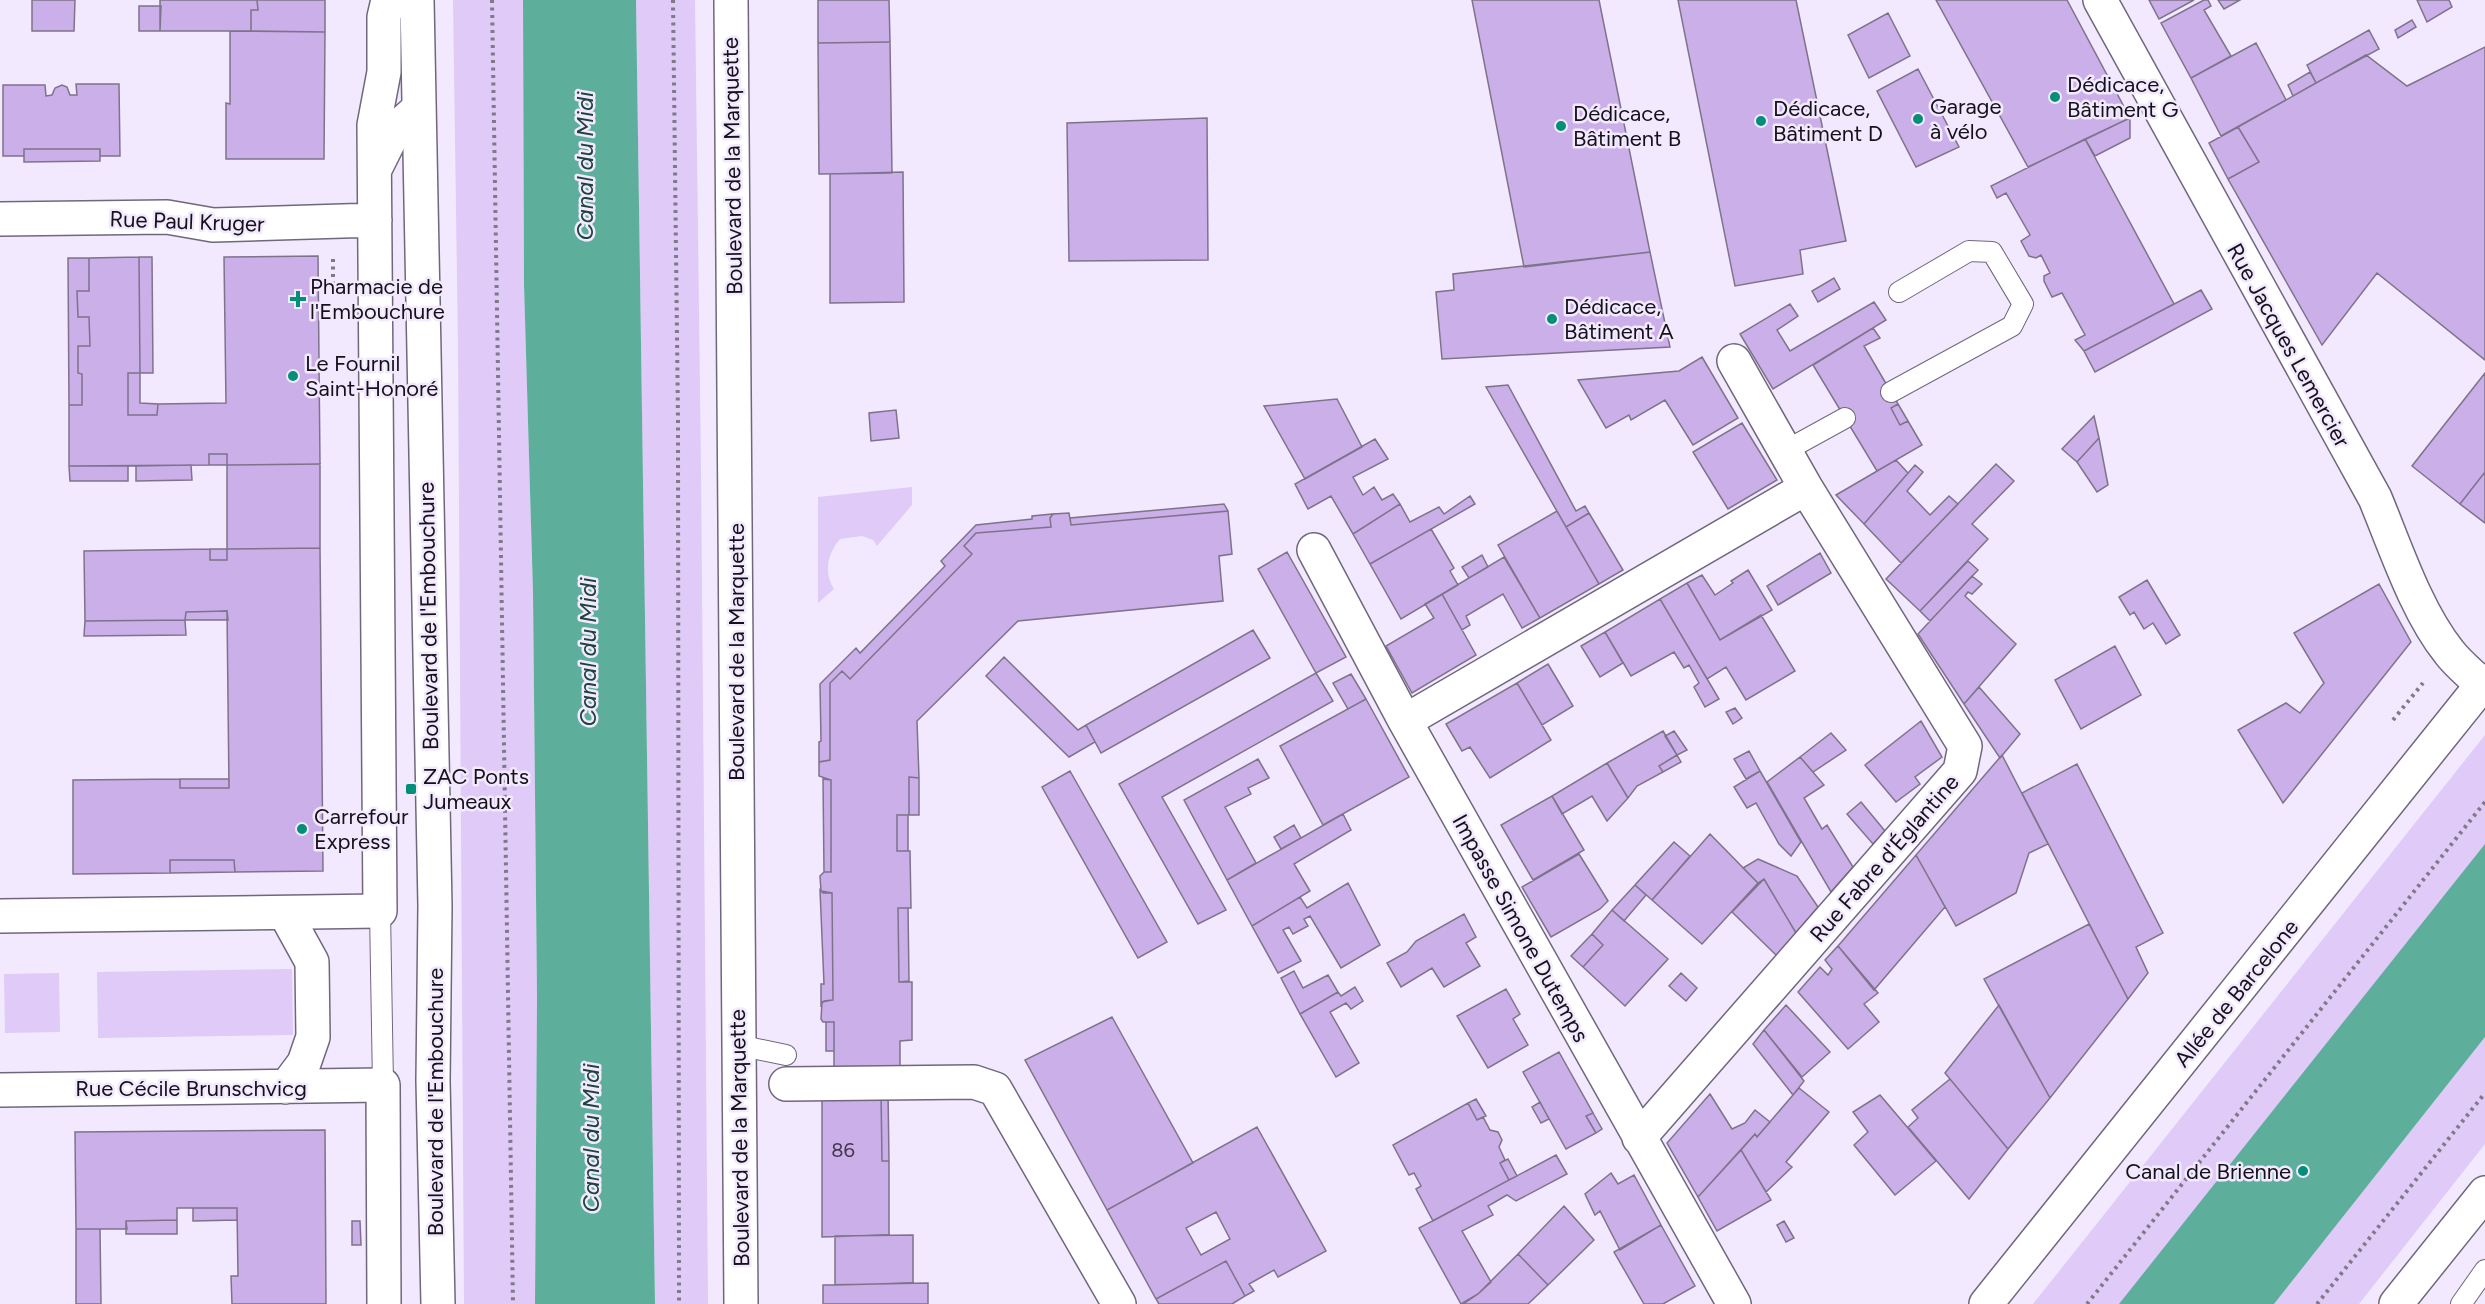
<svg xmlns="http://www.w3.org/2000/svg" width="2485" height="1304" font-family="Figtree,sans-serif">
<style>
.green{fill:#dfcaf8}
.water{fill:#5eae9c}
.building{fill:#caafe9;stroke:#7e738b;stroke-width:1.5;fill-rule:evenodd}
.lines{fill:none;stroke-linecap:round;stroke-linejoin:round}
.lane-casing{stroke:#71677d;stroke-width:22}
.street-casing{stroke:#71677d;stroke-width:36}
.secondary-casing{stroke:#71677d;stroke-width:36}
.primary-casing{stroke:#71677d;stroke-width:36}
.path{stroke:#807988;stroke-width:4;stroke-dasharray:3 4.5;stroke-linecap:butt}
.lane{stroke:#fff;stroke-width:20}
.street{stroke:#fff;stroke-width:33}
.secondary{stroke:#fff;stroke-width:33}
.primary{stroke:#fff;stroke-width:33}
.poi-dot{fill:#018f79;stroke:#f2e9fe;stroke-width:2}
.labels{text-anchor:middle;stroke-width:5;stroke-linejoin:round;paint-order:stroke}
.number-label{font-size:20px;fill:#42384d}
.poi-label{font-size:22px;fill:#151119;stroke:#f2e9fe;text-anchor:start}
.street-label{font-size:22px;fill:#151119;stroke:#f2e9fe}
.water-label{font-size:24px;font-style:italic;fill:#1e433b;stroke:#f2e9fe}
</style>
<rect width="100%" height="100%" fill="#f2e9fe"/>
<path class="green" d="M453,0H523L524,285L533,593L537,997L535,1304H464L458,348Z
M636,0H695L701,468L708,1304H655Z
M912,487V505L877,546L873,540L862,536L840,539C828,553 823,572 834,589L818,603V497Z
M2485,735V845L2120,1304H2033Z
M292,969L293,1035L98,1038L97,972Z
M59,973L60,1032L5,1033L4,974Z
M2485,1037V1144L2359,1304H2274Z"/>
<path class="water" d="M523,0H636L655,1304H535L537,997L533,593L524,285Z
M2485,844V1037L2274,1304H2119Z"/>
<path class="building" d="M32,0H75L74,31H32Z
M160,0H257L258,10H251V31H160Z
M257,0H325V32L251,31V10H258Z
M818,0H889L890,42L818,43Z
M1472,0H1599L1650,252L1524,267Z
M1678,0H1796L1846,241L1800,250L1803,274L1735,286Z
M1936,0H2067L2130,118L2028,167Z
M2149,0H2194L2159,19Z
M2204,0H2208L2211,6L2204,10L2231,56L2191,78L2161,23Z
M2218,0H2240L2224,9Z
M2417,0H2449L2452,7L2427,22Z
M139,6H161L160,31H139Z
M1888,13L1910,56L1869,78L1848,35Z
M2412,20L2416,27L2398,38L2395,30Z
M2369,30L2379,49L2316,83L2307,65Z
M230,31L325,32L324,159H226V103L230,104Z
M890,42L892,173L819,174L818,43Z
M2256,43L2286,100L2221,136L2191,78Z
M2485,47V360L2377,273L2322,345L2228,179L2259,162L2238,127L2366,55L2407,86Z
M1918,69L1959,147L1916,167L1877,91Z
M2310,72L2316,83L2293,96L2288,85Z
M76,84H119L120,156H100V149H24V156H3V85H45L46,96L52,95L55,88L62,85L67,87L70,95H77Z
M1207,118L1208,260L1069,261L1067,123Z
M2130,118V138L2095,156L2085,139Z
M2238,127L2259,162L2228,179L2209,143Z
M2085,139L2174,304L2084,351L2075,340L2085,335L2062,293L2052,297L2044,281V276L2050,273L2041,255L2036,258L2029,256L2021,241L2030,235L2006,193L1997,198L1991,186Z
M24,149H100V161L24,162Z
M903,172L904,302L830,303V174Z
M1650,252L1670,347L1442,359L1436,292L1454,290L1453,274Z
M318,256L320,464L227,465V454H209V465L69,466V405H82V374L78,373V346H90L89,317H78L77,291H89V258L139,257L140,373H128V415H157L158,404L226,403L224,257Z
M139,257H152L153,373H140Z
M68,258H89V291H77L78,317H89L90,346H78V373L82,374V405H69Z
M1834,278L1840,289L1818,302L1812,291Z
M2201,290L2212,309L2095,372L2084,351Z
M1874,302L1886,320L1773,389L1740,334L1790,304L1798,316L1777,330L1790,351Z
M1873,328L1880,338L1864,346L1898,404L1891,408L1900,425L1908,421L1922,445L1877,471L1813,365Z
M1702,357L1738,418L1693,445L1665,400L1631,420L1629,415L1606,428L1578,380L1679,371Z
M128,373H140V403L158,404L157,415H128Z
M2485,373V472L2460,504L2412,466Z
M1508,385L1576,511L1585,506L1589,513L1566,527L1486,387Z
M1337,399L1362,447L1305,479L1264,406Z
M1898,404L1908,421L1900,425L1891,408Z
M896,410L899,438L871,441L869,413Z
M2094,416L2099,438L2077,462L2062,449Z
M1742,423L1777,480L1728,509L1693,452Z
M2099,438L2108,485L2097,492L2077,462Z
M1375,439L1388,459L1353,477L1363,495L1374,487L1382,500L1393,494L1400,504L1353,534L1331,496L1308,509L1295,484Z
M209,454H227V465H209Z
M1896,460L1908,473L1864,524L1836,495Z
M320,464V548L227,549V465Z
M1996,464L2014,481L1972,524L1988,539L1920,611L1886,579Z
M191,465L192,480L136,481V466Z
M1915,465L1923,472L1907,491L1930,515L1949,496L1958,504L1901,563L1864,524Z
M69,466H128V481H70Z
M2485,472V523L2460,504Z
M1470,496L1475,504L1370,564L1353,534L1400,504L1410,522L1439,507L1444,514Z
M1224,504L1228,511L1071,525L1070,518Z
M1228,511L1232,554L1219,556L1223,601L1018,621L917,721L919,778L909,777V815H897V851H910L911,908H898L899,982H912V1040L900,1041V1077H834V1022H823L821,1019L822,1002L833,1000L832,893L821,891L820,876L824,872H831V780L819,776V762L830,760V683L842,671L850,679L972,554L964,546L976,533L1051,527L1050,518L1053,514L1069,513L1071,525Z
M1557,511L1599,584L1540,618L1498,545Z
M1589,513L1623,570L1599,584L1566,527Z
M1053,514L1050,518L1051,527L976,533L964,546L972,554L850,679L842,671L830,683V760L819,762V742L821,741L820,684L856,648L860,653L945,566L941,561L976,525L1032,519V516Z
M1431,529L1454,568L1450,571L1458,585L1401,619L1370,564Z
M320,548L323,871L235,872L234,860H170V873L73,874V780L180,779V788H229L227,611L186,612L185,620L85,621L84,551L210,549V560H227V549Z
M210,549H227V560H210Z
M1287,552L1346,657L1316,673L1258,569Z
M1820,553L1831,573L1778,605L1767,586Z
M1482,555L1488,567L1469,578L1462,567Z
M1504,557L1540,618L1522,628L1503,594L1466,616L1470,625L1462,630L1442,594Z
M1968,561L1978,570L1930,621L1920,611Z
M1748,570L1772,610L1720,640L1687,583L1702,575L1715,595L1733,583L1731,581Z
M1972,576L1982,584L1972,594L1968,592L1965,596L2016,644L1964,704L1918,634Z
M2147,580L2180,635L2166,644L2153,623L2144,629L2134,612L2130,615L2119,597Z
M1687,583L1720,640L1761,615L1795,671L1746,700L1726,667L1707,679L1660,599Z
M2379,584L2411,642L2283,803L2238,730L2286,703L2300,713L2324,683L2294,633Z
M1442,594L1476,655L1412,693L1386,646L1434,618L1425,604Z
M1660,599L1719,699L1705,707L1694,687L1699,683L1689,665L1684,668L1674,652L1631,676L1605,632Z
M227,611L228,620H185L186,612Z
M185,620L186,635L84,636L85,621Z
M1253,630L1270,658L1101,753L1086,725Z
M1605,632L1623,663L1600,677L1581,646Z
M2115,646L2141,695L2081,729L2055,680Z
M1004,657L1078,730L1086,725L1095,742L1069,757L986,676Z
M1548,664L1573,706L1542,725L1517,683Z
M1316,673L1333,701L1162,797L1226,910L1198,924L1119,784Z
M1351,674L1366,699L1348,709L1333,683Z
M1517,683L1551,740L1490,778L1470,747L1462,751L1446,724Z
M1979,687L2020,734L2000,758L1964,704Z
M1366,699L1409,777L1323,825L1280,746Z
M1735,708L1742,718L1733,724L1726,712Z
M1921,721L1942,757L1915,777L1920,784L1896,802L1865,765Z
M1663,731L1677,755L1659,766L1663,772L1637,786L1628,798L1607,763Z
M1674,731L1687,750L1677,755L1665,736Z
M1831,733L1846,750L1813,772L1800,757Z
M1749,751L1760,771L1746,779L1734,759Z
M1677,755L1681,762L1663,772L1659,766Z
M2002,755L2048,844L2029,853L2016,893L1956,926L1916,855Z
M1800,757L1824,785L1804,798L1822,829L1827,825L1853,867L1831,892L1767,782Z
M1258,759L1269,778L1248,788L1251,794L1225,807L1256,863L1227,880L1184,800Z
M1607,763L1628,798L1607,821L1592,796L1562,814L1552,796Z
M2077,764L2163,933L2136,947L2148,973L2128,999L2022,793Z
M1070,771L1167,942L1138,958L1042,787Z
M1760,771L1801,842L1791,856L1779,844L1756,803L1747,808L1734,787Z
M909,777L919,778V815H909Z
M180,779H229V788H180Z
M823,779L831,780V872H824Z
M1552,796L1584,850L1533,880L1501,825Z
M1861,802L1885,831L1873,844L1847,814Z
M1343,814L1351,830L1294,864L1310,891L1252,926L1227,880Z
M897,815H908V851H897Z
M1294,825L1301,838L1281,849L1274,837Z
M1710,834L1758,883L1702,944L1652,900Z
M1674,842L1690,856L1652,900L1635,885Z
M1579,854L1608,901L1600,909L1551,937L1522,887Z
M1916,855L1945,907L1874,990L1838,946Z
M1758,859L1797,876L1818,907L1796,933L1764,879L1758,883L1743,868Z
M170,860H234L235,872L170,873Z
M1764,879L1796,933L1777,956L1732,912Z
M1348,883L1380,945L1341,968L1310,916L1304,919L1308,926L1293,934L1289,927L1283,930L1301,961L1278,973L1252,926L1300,897L1307,908Z
M1635,885L1646,895L1624,921L1612,910Z
M820,890L823,893H832L833,1000L824,1001L821,1005V984H824Z
M898,908H908L909,981L899,982Z
M1612,910L1668,959L1625,1006L1583,967L1603,945L1592,934Z
M1464,914L1476,937L1466,943L1480,966L1444,987L1432,968L1401,987L1387,963L1407,952L1416,941Z
M2089,924L2128,999L2050,1098L1984,979Z
M1592,934L1603,945L1583,967L1571,956Z
M1838,946L1878,993L1864,1004L1879,1022L1848,1049L1798,992L1820,967L1828,975L1832,969L1825,960Z
M1294,971L1303,988L1328,975L1338,992L1300,1014L1281,978Z
M1681,973L1697,988L1686,1001L1669,986Z
M1355,987L1363,1001L1351,1009L1346,1003L1330,1012L1359,1063L1336,1077L1300,1014L1338,992L1341,996Z
M1506,989L1520,1014L1513,1019L1528,1045L1488,1068L1457,1016Z
M1786,1005L1830,1052L1802,1077L1764,1030Z
M1999,1005L2050,1098L2008,1149L1945,1073Z
M1112,1017L1193,1163L1107,1210L1025,1060Z
M826,1022H834V1051H826Z
M1764,1030L1804,1081L1793,1095L1753,1044Z
M1559,1052L1593,1113L1586,1116L1596,1133L1566,1149L1523,1072Z
M1950,1079L2008,1149L1969,1199L1908,1127L1918,1118L1912,1110Z
M1799,1088L1829,1112L1786,1162L1792,1167L1766,1192L1741,1150L1755,1134L1757,1137Z
M881,1092H888L889,1161H882Z
M881,1092L882,1161H889V1235L822,1237V1093Z
M1710,1094L1732,1129L1745,1123L1755,1110L1770,1122L1757,1137L1755,1134L1698,1197L1667,1143Z
M1880,1095L1936,1161L1895,1195L1854,1145L1868,1132L1853,1112Z
M1476,1099L1486,1116L1477,1120L1468,1103Z
M1540,1102L1549,1119L1541,1123L1532,1107Z
M1468,1103L1477,1120L1483,1117L1490,1130L1498,1132L1502,1140L1499,1147L1505,1160L1500,1163L1509,1180L1433,1221L1416,1189L1421,1186L1414,1173L1409,1175L1393,1145Z
M1593,1113L1602,1129L1596,1133L1586,1116Z
M1257,1127L1326,1251L1278,1277L1274,1270L1249,1284L1254,1291L1245,1296L1226,1261L1156,1299L1107,1210ZM1216,1212L1230,1239L1201,1255L1186,1228Z
M325,1130L326,1304H232L231,1276H238L237,1208H177V1220L126,1221L127,1229H76L75,1132Z
M1741,1150L1771,1200L1717,1231L1698,1197Z
M1556,1155L1567,1174L1516,1201L1507,1195L1488,1206L1493,1215L1462,1231L1491,1282L1478,1294L1461,1304L1419,1228Z
M1508,1159L1517,1176L1509,1180L1500,1163Z
M1611,1173L1618,1184L1634,1175L1661,1225L1620,1250L1600,1211L1595,1215L1585,1194Z
M1564,1206L1594,1240L1548,1285L1518,1254Z
M193,1208H237V1220L193,1221Z
M177,1220V1234H126V1221Z
M352,1221H360L361,1245H352Z
M1784,1221L1794,1238L1786,1242L1777,1225Z
M1661,1225L1695,1286L1663,1304H1644L1614,1252Z
M76,1229H100L101,1304H76Z
M913,1235V1283L835,1285V1236Z
M1518,1254L1548,1285L1528,1304H1463L1478,1294Z
M1226,1261L1245,1296L1232,1304H1159L1156,1299Z
M928,1283V1304H823V1285Z"/>
<g class="lines">
<g class="lane-casing">
<path id="lane" d="M1891,392L2012,326L2023,304L1992,252L1969,251L1899,292
M1785,451L1845,418
M380,911L383,1085
M738,1045L786,1055
M2461,1304L2485,1270"/>
</g>
<g class="street-casing">
<path id="street" d="M2100,0L2375,498C2395,546 2416,611 2449,652C2458,664 2471,674 2482,685
M376,167L394,131L418,109
M0,219L167,217L213,225L375,220
M1734,361L1806,488
M1314,550L1405,721L1734,1304
M1405,721L1806,488L1965,746L1960,771L1639,1138
M285,913L312,962L313,1037L304,1063L286,1087
M0,916L380,911L374,125L384,72V17L388,0
M786,1084L974,1082L995,1089L1119,1304
M0,1090L383,1085L384,1304"/>
</g>
<g class="secondary-casing">
<path id="secondary" d="M1986,1304L2485,681
M2396,1304L2485,1193"/>
</g>
<g class="primary-casing">
<path id="primary" d="M417,0L435,906L433,1081L438,1304
M731,0L741,1304"/>
</g>
<path class="path" d="M492,0L513,1304
M673,0L678,420L679,1304
M333,259V291
M2393,720L2423,683
M2087,1304L2485,802
M2317,1304L2485,1093"/>
<use href="#lane" class="lane"/>
<use href="#street" class="street"/>
<use href="#secondary" class="secondary"/>
<use href="#primary" class="primary"/>
</g>
<g class="poi-dot">
<circle cx="2055" cy="97" r="6"/>
<circle cx="1918" cy="119" r="6"/>
<circle cx="1761" cy="121" r="6"/>
<circle cx="1561" cy="126" r="6"/>
<path d="M295 290h6v6h6v6h-6v6h-6v-6h-6v-6h6z"/>
<circle cx="1552" cy="319" r="6"/>
<circle cx="293" cy="376" r="6"/>
<rect x="405" y="783" width="12" height="12" rx="3"/>
<circle cx="302" cy="829" r="6"/>
<circle cx="2303" cy="1171" r="6"/>
</g>
<g class="labels">
<g class="number-label">
<text x="843" y="1157">86</text>
</g>
<g class="poi-label">
<text x="2067" y="92">Dédicace,<tspan x="2067" dy="25">Bâtiment G</tspan></text>
<text x="1930" y="114">Garage<tspan x="1930" dy="25">à vélo</tspan></text>
<text x="1773" y="116">Dédicace,<tspan x="1773" dy="25">Bâtiment D</tspan></text>
<text x="1573" y="121">Dédicace,<tspan x="1573" dy="25">Bâtiment B</tspan></text>
<text x="310" y="294">Pharmacie de<tspan x="310" dy="25">l'Embouchure</tspan></text>
<text x="1564" y="314">Dédicace,<tspan x="1564" dy="25">Bâtiment A</tspan></text>
<text x="305" y="371">Le Fournil<tspan x="305" dy="25">Saint-Honoré</tspan></text>
<text x="423" y="784">ZAC Ponts<tspan x="423" dy="25">Jumeaux</tspan></text>
<text x="314" y="824">Carrefour<tspan x="314" dy="25">Express</tspan></text>
<text x="2291" y="1179" text-anchor="end">Canal de Brienne</text>
</g>
<g class="street-label">
<text transform="translate(732 166) rotate(-91)" y="8">Boulevard de la Marquette</text>
<text transform="translate(187 221) rotate(2)" y="8">Rue Paul Kruger</text>
<text transform="translate(2289 345) rotate(61)" y="8">Rue Jacques Lemercier</text>
<text transform="translate(428 616) rotate(-91)" y="8">Boulevard de l'Embouchure</text>
<text transform="translate(736 652) rotate(-90)" y="8">Boulevard de la Marquette</text>
<text transform="translate(1884 858) rotate(-49)" y="8">Rue Fabre d'Églantine</text>
<text transform="translate(1521 928) rotate(61)" y="8">Impasse Simone Dutemps</text>
<text transform="translate(2236 993) rotate(-51)" y="8">Allée de Barcelone</text>
<text x="191" y="1096">Rue Cécile Brunschvicg</text>
<text transform="translate(435 1102) rotate(-90)" y="8">Boulevard de l'Embouchure</text>
<text transform="translate(739 1138) rotate(-91)" y="8">Boulevard de la Marquette</text>
</g>
<g class="water-label">
<text transform="translate(585 166) rotate(-90)" y="8">Canal du Midi</text>
<text transform="translate(588 652) rotate(-90)" y="8">Canal du Midi</text>
<text transform="translate(591 1138) rotate(-90)" y="8">Canal du Midi</text>
</g>
</g>
</svg>
